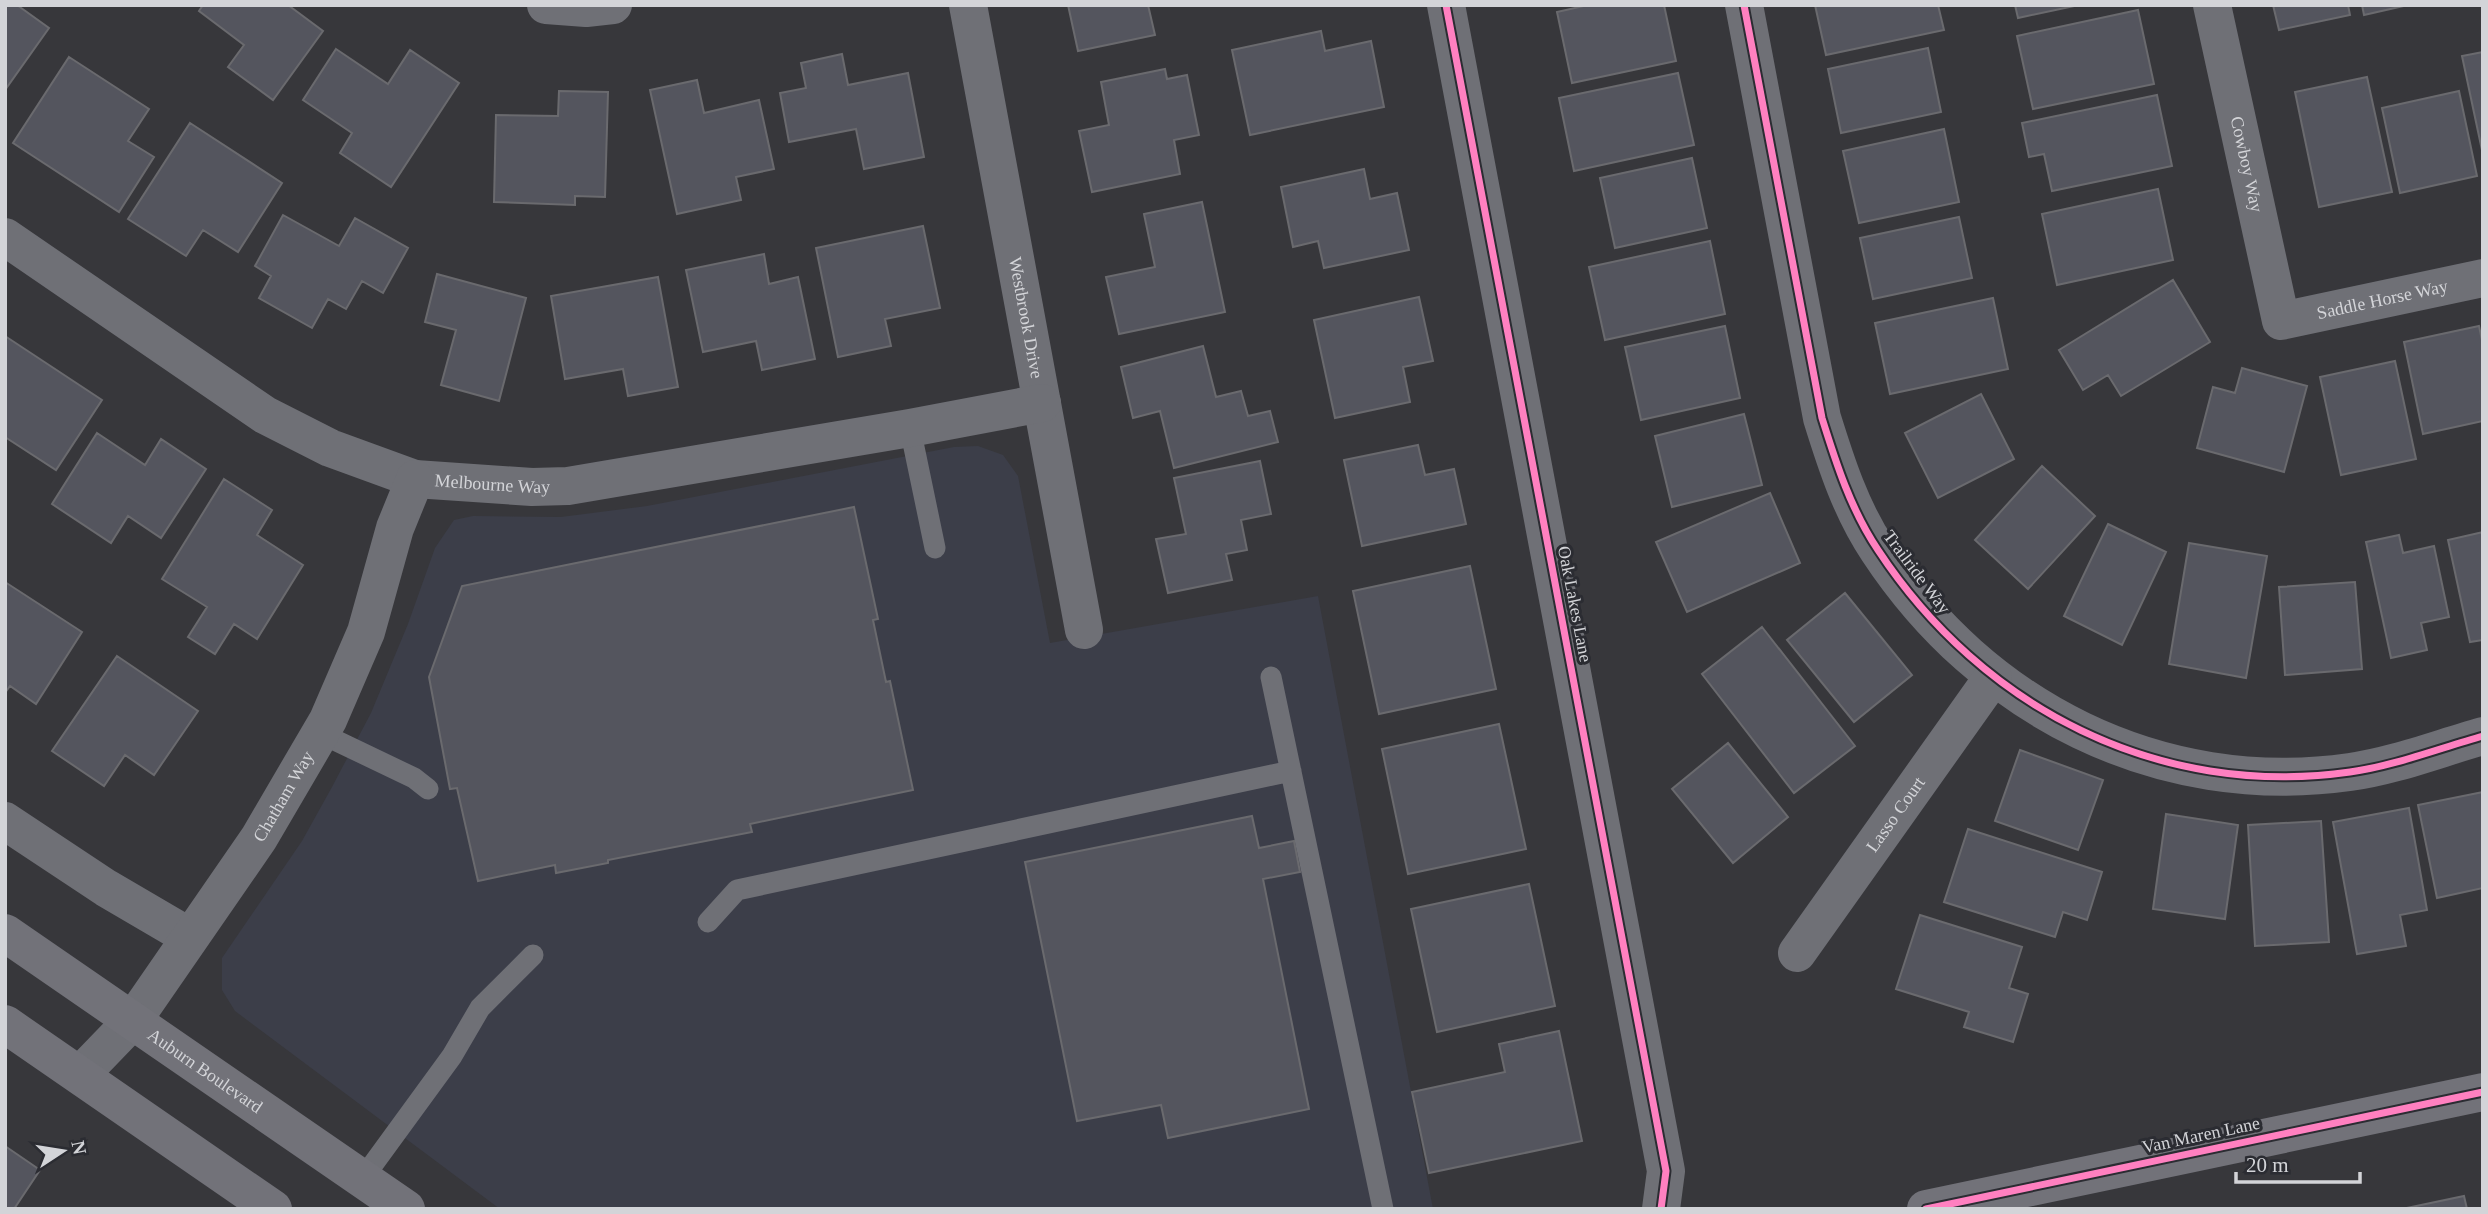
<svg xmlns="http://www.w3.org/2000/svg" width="2488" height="1214" font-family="'Times New Roman',serif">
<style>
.built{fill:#3c3e49}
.building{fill:#54555e;stroke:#6a6a6e;stroke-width:2}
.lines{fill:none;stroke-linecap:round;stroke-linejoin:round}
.lane{stroke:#6f7076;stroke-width:21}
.street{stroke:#6f7076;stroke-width:38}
.secondary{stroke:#727279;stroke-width:38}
.cycleway-casing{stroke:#2b2c32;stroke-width:11}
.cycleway{stroke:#ff80c0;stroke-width:7}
.labels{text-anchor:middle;stroke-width:6;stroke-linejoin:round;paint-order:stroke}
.street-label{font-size:18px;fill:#d3d4d8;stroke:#2b2c32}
</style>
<rect width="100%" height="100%" fill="#37373b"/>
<path class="built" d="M978,446L1003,455L1018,476L1050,643L1318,596L1433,1209H500L235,1011L222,990V958L302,841L332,787L371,713L408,624L435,548L454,520L473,516L561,517L647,506L954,447Z"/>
<path class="building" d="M5,5H17L49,28L5,90Z
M203,5H288L323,31L273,100L228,67L244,45L199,11Z
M1068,5H1148L1155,35L1078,51Z
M1588,5H1664L1676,61L1572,83L1557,12Z
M1815,5H1938L1944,30L1826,55Z
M2015,5H2079L2018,18Z
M2273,5H2348L2350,15L2279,30Z
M2362,5H2408L2364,15Z
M2138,10L2154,84L2033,109L2017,36Z
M1321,31L1325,51L1371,41L1384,107L1250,135L1232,50Z
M1928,48L1941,112L1841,133L1828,69Z
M336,49L388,84L410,50L459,83L391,187L340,153L352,133L303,100Z
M2483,52V155L2462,56Z
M842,54L848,85L908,73L924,157L864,169L856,129L789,142L780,93L806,88L801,63Z
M69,57L149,109L128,141L154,157L119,212L13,143Z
M1165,69L1167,79L1187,75L1199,135L1174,140L1180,174L1092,192L1079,131L1109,125L1101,82Z
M1678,73L1694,145L1574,171L1559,98Z
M2367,77L2392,192L2319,207L2295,92Z
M697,80L704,113L759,100L774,169L736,177L741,200L677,214L650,90Z
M559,91L608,92L605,197L575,196V205L494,202L496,115L558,116Z
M2459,91L2477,176L2400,193L2382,108Z
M2157,95L2172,166L2052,191L2044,154L2029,157L2022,123Z
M190,123L282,183L238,252L203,230L186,256L128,219Z
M1944,129L1959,202L1859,223L1843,151Z
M1692,158L1707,228L1615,248L1600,178Z
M1364,169L1370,199L1397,193L1409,250L1324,268L1318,241L1293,247L1281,187Z
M2158,189L2173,260L2057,285L2042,214Z
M1202,202L1225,312L1119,334L1106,277L1155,267L1144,214Z
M283,215L339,246L355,218L408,248L383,293L362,281L346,309L328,299L312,328L259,298L271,276L255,266Z
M1959,217L1972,278L1873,299L1860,238Z
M923,226L940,308L885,319L891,346L838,357L816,248Z
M1710,241L1725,314L1605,340L1589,267Z
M764,254L769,284L798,277L815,359L762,370L756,341L703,352L686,270Z
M437,274L526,298L499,401L441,385L456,330L425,322Z
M658,277L678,387L628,396L623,369L565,379L551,296Z
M2173,280L2210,342L2121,396L2108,375L2083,390L2059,350Z
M1419,297L1433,361L1403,367L1410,402L1335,418L1314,320Z
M1993,298L2008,369L1890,394L1875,323Z
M1725,326L1740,398L1641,420L1625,347Z
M2479,326L2483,345V421L2423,434L2404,342Z
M5,336L102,400L56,470L5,437Z
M1203,346L1216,397L1241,391L1248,416L1270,411L1278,442L1174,468L1160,411L1133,418L1121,367Z
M2395,361L2416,459L2341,475L2320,377Z
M2242,368L2307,386L2284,472L2197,448L2213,387L2235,393Z
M1981,394L2014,459L1938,498L1905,433Z
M1744,414L1762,485L1672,507L1655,436Z
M97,433L145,465L161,439L206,469L161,538L128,516L111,543L52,504Z
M1418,445L1425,475L1454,469L1466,524L1362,546L1344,460Z
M1260,461L1271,514L1241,520L1247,550L1226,554L1232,580L1168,593L1156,539L1186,534L1174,478Z
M2042,466L2095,516L2028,589L1975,540Z
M224,479L272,510L257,535L303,565L257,639L234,624L215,654L188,637L207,607L162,579Z
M1770,493L1800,563L1687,612L1656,542Z
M854,507L878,619L873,620L886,682L890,681L913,790L750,824L752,832L608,860V863L556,873L555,865L478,881L457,788L450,789L429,677L462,586Z
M2108,524L2166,552L2122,645L2064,616Z
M2483,532V640L2470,642L2448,540Z
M2399,535L2403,553L2434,546L2449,617L2421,623L2427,650L2391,658L2366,542Z
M2189,543L2267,556L2246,678L2169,664Z
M1470,566L1496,689L1379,714L1353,591Z
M5,582L82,632L36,704L10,686L5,693Z
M2355,582L2362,669L2285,675L2279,587Z
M1845,593L1912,675L1854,722L1787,640Z
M1762,627L1855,746L1794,793L1702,674Z
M117,656L198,711L154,775L125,755L104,786L52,751Z
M1499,724L1526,849L1408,874L1382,749Z
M1728,743L1788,817L1733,863L1672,789Z
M2020,750L2103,780L2078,850L1995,821Z
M2483,792V888L2437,898L2418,805Z
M2409,808L2427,910L2400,915L2406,946L2357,954L2333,822Z
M2166,814L2238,825L2225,919L2153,909Z
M1252,816L1259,848L1294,841L1300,872L1263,879L1309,1109L1168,1138L1161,1105L1077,1121L1025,862Z
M2321,821L2329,942L2255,946L2248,825Z
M1968,829L2102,872L2087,920L2063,912L2055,937L1944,902Z
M1529,884L1555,1006L1437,1032L1411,909Z
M1920,915L2022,947L2009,988L2028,994L2013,1042L1964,1027L1969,1012L1896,989Z
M1559,1031L1582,1141L1429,1173L1412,1092L1505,1072L1499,1044Z
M5,1146L40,1170L14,1209H5Z
M2464,1196L2467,1209H2402Z"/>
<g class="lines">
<path class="lane" d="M910,428L935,548
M1271,677L1383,1209
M320,733L414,778L428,789
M708,922L737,890L1291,771
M363,1178L452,1056L480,1008L533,955"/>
<g class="street">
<path d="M546,5L586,8L613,5"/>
<path id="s1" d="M968,5L1084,630"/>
<path d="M1446,5L1666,1171L1661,1209"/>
<path d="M1744,5L1822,418C1836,463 1851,510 1878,550C1982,708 2158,799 2350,772C2394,766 2440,748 2483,736"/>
<path id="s2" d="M2212,5L2281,321L2483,278"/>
<path id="s3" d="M5,237L265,415L330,448L415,479L532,487L568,486L910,428L1042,403"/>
<path d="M5,821L106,888L188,936"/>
<path id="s4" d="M1797,953L1993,677"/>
<path id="s5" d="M80,1075L134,1019L259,838L328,720L366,632L395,528L415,479"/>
</g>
<g class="secondary">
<path id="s6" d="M5,933L406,1209"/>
<path d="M5,1024L273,1209"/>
<path d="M1926,1209L2483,1092"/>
</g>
<g class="cycleway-casing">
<path id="cycleway" d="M1446,5L1666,1171L1661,1209
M1744,5L1822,418C1836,463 1851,510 1878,550C1982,708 2158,799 2350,772C2394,766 2440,748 2483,736
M1926,1209L2483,1092"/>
</g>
<use href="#cycleway" class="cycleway"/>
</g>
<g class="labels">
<g class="street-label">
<text dy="6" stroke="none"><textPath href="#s2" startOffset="163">Cowboy Way</textPath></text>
<text dy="6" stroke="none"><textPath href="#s2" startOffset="427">Saddle Horse Way</textPath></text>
<text dy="6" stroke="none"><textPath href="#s1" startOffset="318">Westbrook Drive</textPath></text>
<text dy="6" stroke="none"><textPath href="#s3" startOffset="556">Melbourne Way</textPath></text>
<text transform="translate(1917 572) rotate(53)" y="6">Trailride Way</text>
<text transform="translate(1575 604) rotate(79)" y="6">Oak Lakes Lane</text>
<text dy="6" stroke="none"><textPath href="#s5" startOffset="346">Chatham Way</textPath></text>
<text dy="6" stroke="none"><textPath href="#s4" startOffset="170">Lasso Court</textPath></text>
<text dy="6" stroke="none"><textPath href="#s6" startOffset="243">Auburn Boulevard</textPath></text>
<text transform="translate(2201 1135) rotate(-12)" y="6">Van Maren Lane</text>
</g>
</g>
<rect width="2488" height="1214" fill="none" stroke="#d3d4d8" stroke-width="14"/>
<g transform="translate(63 1151) rotate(78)" stroke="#2b2c32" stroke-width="5" paint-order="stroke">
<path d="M0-5L12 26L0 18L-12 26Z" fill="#d3d4d8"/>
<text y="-10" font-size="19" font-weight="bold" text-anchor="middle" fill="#d3d4d8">N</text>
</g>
<path d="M2236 1172v10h124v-10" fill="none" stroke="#d3d4d8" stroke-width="3.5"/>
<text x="2246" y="1172" font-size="21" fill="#d3d4d8" stroke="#2b2c32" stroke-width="5" paint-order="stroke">20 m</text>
</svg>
